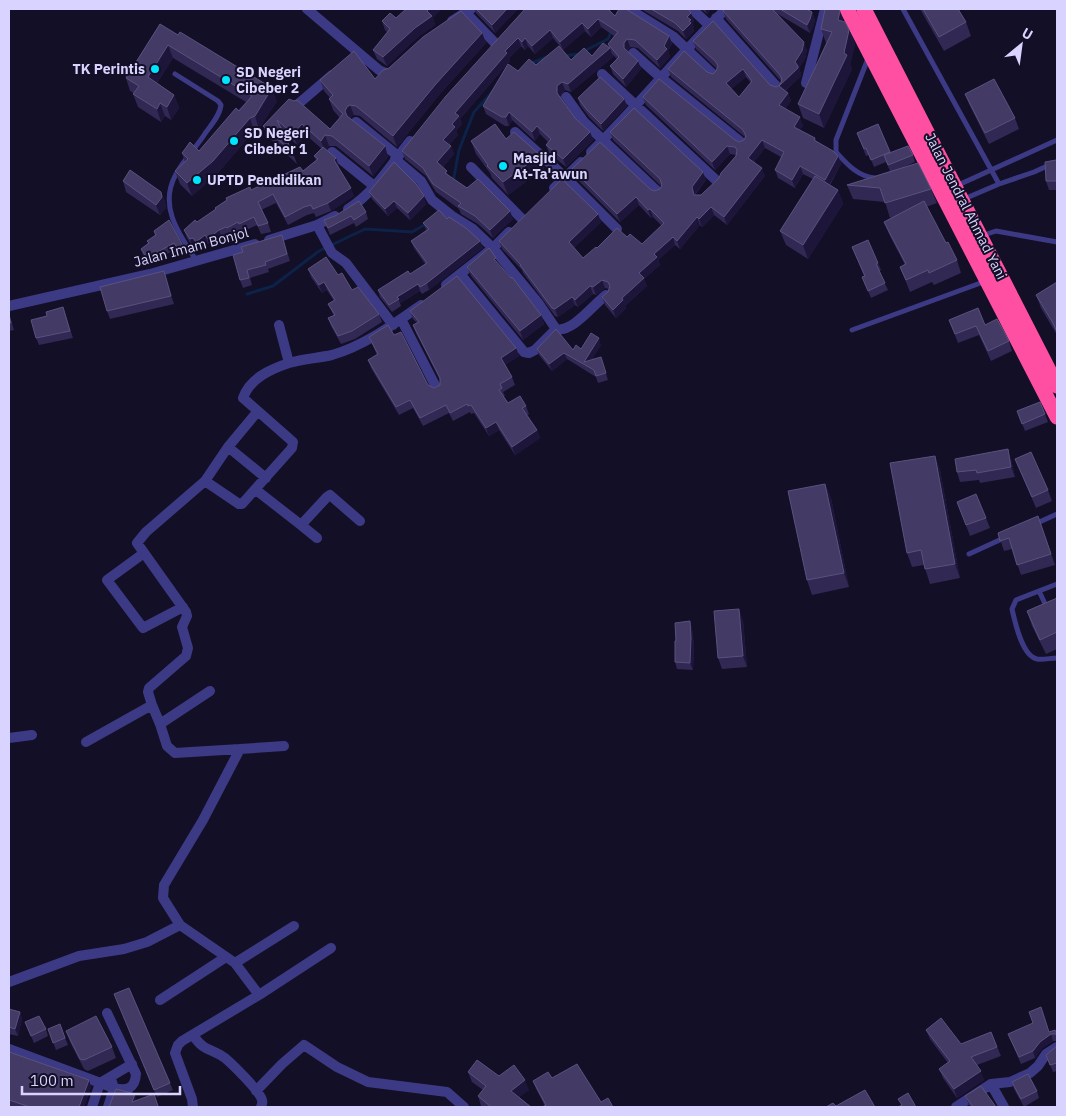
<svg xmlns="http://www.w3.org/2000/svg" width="1066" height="1116" font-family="'IBM Plex Sans',sans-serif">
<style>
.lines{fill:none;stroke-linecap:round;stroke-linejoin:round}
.stream{stroke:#0c2248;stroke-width:3}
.lane{stroke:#3d3a85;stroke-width:5}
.street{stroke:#3d3a85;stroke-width:10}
.highway{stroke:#ff4fa3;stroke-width:15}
.wall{fill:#312854;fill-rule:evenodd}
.shaded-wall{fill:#1d163a}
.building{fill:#433a66;stroke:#5a527e;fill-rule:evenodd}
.poi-dot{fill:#00e5ff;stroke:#130f26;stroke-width:2}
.labels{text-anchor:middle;stroke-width:4;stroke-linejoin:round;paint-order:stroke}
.poi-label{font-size:14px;font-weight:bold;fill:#d9d4ff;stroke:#130f26;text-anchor:start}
.street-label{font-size:14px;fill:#d9d4ff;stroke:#130f26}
</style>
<rect width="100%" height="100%" fill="#130f26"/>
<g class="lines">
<path class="stream" d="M584,51L608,39L612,30
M563,56L579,54
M529,64L547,57
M453,182L459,150L474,112L493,91
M247,294L273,286L319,251L365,229L412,232L426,224"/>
<path class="lane" d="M903,9L999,184
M869,56L836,140V152C847,164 858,177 875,178
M175,74L218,101L221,105C220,115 212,124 206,132C197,147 183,160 175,176C159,207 179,234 196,260
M956,186L1057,140
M964,199L999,184L1034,172L1045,167L1057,165
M981,236L996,231L1057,242
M852,330L986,281
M1035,524L1057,514
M969,554L1004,538
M1057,584L1016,600L1012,609C1015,622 1022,656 1037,659C1043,660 1051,658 1057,658
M1039,591L1048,610L1052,611L1057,609"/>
<path class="street" d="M307,9L379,70L388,74L392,72
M629,9L674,37L714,75
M692,9L709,25
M466,13L496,44
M716,18L778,88
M452,21L471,9
M633,53L660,77L742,143
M602,74L717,181
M806,83L825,9
M566,97L584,122L658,192
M297,105L332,75
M356,122L398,156
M515,132L565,177L617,229
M332,152L374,186
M591,152C638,106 679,55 726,9
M395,159L421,181L432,200L452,216L473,229L493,248L539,304L556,329L535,350L529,353L524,352L461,275
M471,167L522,219
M554,188L581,162
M348,209C374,193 391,165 410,141
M317,225L332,253L346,263L393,325
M269,240L317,225L335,216
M446,285L493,248L509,232
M9,306L150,274L255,244
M401,319L437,389
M279,325L289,363C303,359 318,358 332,355C364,346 394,324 421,305
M556,329C572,333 593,305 606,295
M228,447L266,478
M205,481L239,504H242L292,448L293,442L243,398C250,378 271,369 289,363
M256,490L301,525L327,497L330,495L360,521
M301,525L317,538
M144,553L107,580L143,628L183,607
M152,705L160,724L167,746L175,753L240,749
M160,724L210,691
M9,738L32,735
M86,742L152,705L148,692L149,688L186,656L188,648L182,627L187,616L186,612L137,543L146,532L205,481L228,447L258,411
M180,925L163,898L164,885L203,820L240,749L284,746
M235,963L294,926
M9,982L79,956L124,949L147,942L180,925L235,963L259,995L182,1041L178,1045L175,1053L192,1099L193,1107
M259,995L331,948
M160,1000L226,957
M193,1035C204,1052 211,1048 225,1058C232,1064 260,1091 262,1100C263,1103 262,1104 261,1107
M9,1049L114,1088C127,1091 135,1089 136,1074L107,1013
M991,1084L1004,1107
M256,1091L282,1064L304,1045L337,1067L368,1082L447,1092L464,1107
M92,1107L100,1083L132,1064
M108,1107L114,1088L112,1082
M956,1107L991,1084L1010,1082L1030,1073L1038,1066L1046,1054L1057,1047"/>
<path class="highway" d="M847,9L1057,417
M864,9L1057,386"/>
</g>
<path class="wall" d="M474,9H518L495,33L476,13Z
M525,9L615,16L669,36L672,44L668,51L670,57L660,68L638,48L630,47L627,51L638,61L641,69L626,87L613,74L610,66L617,59L612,54L613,57L571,92L565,90L560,95L575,118L590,132L593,140L566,167L549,153L546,145L548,142L540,134L535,141L512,120L509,126H505L486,114L483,106L518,71L536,65L571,60L592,56L609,47L608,44L614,36L601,27L591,37L585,31L563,50L553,38L535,54L528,46L525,50L521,46L509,58L510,61L460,119L462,124L456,131L458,135L449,145L451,146L454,154L443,167L449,176L513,219L493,238L478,224L461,214L459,209L436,192L426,176L405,159L402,151Z
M641,9H688L694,21L692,23L694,28H693L694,31L686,39L678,31Z
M701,9H711L707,14Z
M725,9H812L810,11L812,12L815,20L813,27L810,33L776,13L807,50L805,59L799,68L801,74V76L785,91L788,93L791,101L785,109L803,125L800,130L815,138L816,141L838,156L841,164L830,185L838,190L843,204L808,259L786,245L780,231L813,179L803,174L795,188L778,178L775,170L781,157L765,148L754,162L765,176L727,225L714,215L702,227L700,225L680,249L675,245L658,260L660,265L644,279L647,286L625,306L626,308L616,318L605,305L602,297L608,292L609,289L605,288L596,295L593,294L578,307L575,305L558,317L555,316L523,273L522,270L502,249L499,241L601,222L574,248L583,258L597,248L627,237L642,244L662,226L653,217L651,218L639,205L620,222L575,177L572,169L650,189L654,191L660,189L661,186L613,140L610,132L706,180L695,195H701L719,178L736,155L730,154L715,170L646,105L643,97L735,140L739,142L744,140L745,137L671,77L668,69L707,72L713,74L716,71L717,69L696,49L693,41L770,85L776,87L780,85L781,81L726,19L723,11ZM746,77L751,83L739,97L731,89Z
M920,9H958L966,22L971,36L944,51Z
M396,18H433L435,25L418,37L387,66L377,59L373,50L387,32L385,30L382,21Z
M844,22L849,30L855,44L850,64L852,69L824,128L803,118L798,104L826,43L821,29Z
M160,24L277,101L259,129L254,131L217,174L192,196L180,184L175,171L185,162L182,153L199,151L246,102L173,58L157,83L174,95L179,108L171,120L165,116L161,122L138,107L133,94L134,93L130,91L126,78Z
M482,33L486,43L439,95L397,147L360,116L354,115L351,117L350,119L385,146L388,157L373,176L336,146H329L326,150L336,158L339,167H338L354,196L331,211L316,217L314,213L307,215L288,225L276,203L261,210L268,223L271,232L261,234L257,225L242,232L241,230L230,236L229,235L222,239L211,247L208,243L199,250L196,246L193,247L187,238L184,230L251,190L303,171L316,160L314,156L322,149L306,135L297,145L283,132L293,153L297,164L267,136L263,126L289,99L330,129L340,118L333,110L329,99L330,98L324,91L320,80L375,79L389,68Z
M965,94L1015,118L1019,129L989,144L969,104Z
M578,98L624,99L627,106L603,131L589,117L580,105Z
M878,124L891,153L913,155L915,162L902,168L931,189L937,203L926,207L946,243L957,260L961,273L934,285L932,282L910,292L900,267L905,265L889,234L884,222L895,216L890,218L885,202L853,199L847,185L890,171L886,162L874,167L869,155L866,156L857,133Z
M506,139L540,155L544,168L508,195L492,178L490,173L476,154L471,141Z
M1057,160V190H1049L1046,181Z
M123,181L161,192L165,202L166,208L160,215L126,192Z
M369,192L426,204L410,220L397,208L388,216L372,199Z
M366,212L368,219L356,227L354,223L330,235L324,220Z
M447,219L483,248L429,290L422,294L420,291L400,303L401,306L392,312L380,297L378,290L410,274L425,264L414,248L411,241L426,230L423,223Z
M154,231L183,246L186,252L180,256L176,249L149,264L143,255L141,249L148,243L147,241L155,235Z
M282,235L290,261L268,269L269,272L250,278L252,285L243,288L240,280L243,252Z
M852,247L878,263L881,270L879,271L888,290L871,298L862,277L864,276Z
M499,265L541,315L544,324L523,340L471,276L467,267Z
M308,269L338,275L352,290L379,314L382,322L355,339L341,344L331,326L328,318L334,316L328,304L334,301L327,290L322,293L311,277Z
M164,271L174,304L110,319L107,311Z
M1057,282V335L1041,308L1036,295Z
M63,307L73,338L39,345L36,338L47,316Z
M410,311L516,348L519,356L505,365L512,377L515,385L503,392L505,396L503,397L508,403L526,406L529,414L527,415L537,430L540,438L515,455L499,430L489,436L474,413L471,414L470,412L453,421L449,413L423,426L413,408L399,415L371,368L368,360L377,355L369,337L394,335L428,385L434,388L440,385V380L416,333L413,325L417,323L413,319Z
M9,313L14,330L9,331Z
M949,320L985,325L1009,341L1012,351L991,361L979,335L958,343Z
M601,345L592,359L601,357L608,380L598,383L596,377L567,359L552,371L539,355L537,349L573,350Z
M1017,411L1045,414L1048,422L1025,431Z
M935,456L940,470L960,578L930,584L924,565L912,567L907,553Z
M1011,459L1015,477L980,483L979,480L960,482L957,472Z
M1015,459L1048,490L1052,501L1036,508Z
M825,484L831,498L849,587L812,595L807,580Z
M957,502L986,518L990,528L970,536Z
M1038,516L1055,565L1021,575L1012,549L1004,551L998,533Z
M1057,598V649L1046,654L1032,626L1027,611Z
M743,620L747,667L722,669L718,658Z
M690,621L692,629L694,645L693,670L677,669L675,662L676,641Z
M114,994L170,1083L173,1090L157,1097Z
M9,1009L20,1012L22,1019L18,1036L9,1034Z
M25,1022L46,1029L48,1036L34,1043Z
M60,1024L68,1045L56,1050L48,1029Z
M926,1030L961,1044L991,1032L1001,1056L977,1065L984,1080L957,1098L943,1078L939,1069L948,1063L930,1039Z
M1055,1030L1057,1036V1041H1053L1042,1048L1035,1058L1021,1064L1008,1034L1050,1032Z
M66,1031L112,1047L116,1058L88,1071L84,1069L70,1042Z
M1057,1046V1071L1053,1072L1046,1055Z
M9,1052L89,1080L91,1087L84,1107H12L9,1106Z
M468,1072L499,1076L529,1090L519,1097L531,1107H483L481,1106L478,1096L483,1090L472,1082Z
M552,1078L601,1102L613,1107L545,1106L536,1089L533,1081Z
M1012,1082L1037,1091L1039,1098L1024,1107L1014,1089Z
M965,1096L996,1107H970Z"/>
<path class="shaded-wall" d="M429,9H442L433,18L435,25L418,37L387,66L383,57Z
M507,9H518L495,33L492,25Z
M705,9H711L707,14Z
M840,11L845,25L838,20Z
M812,12L815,20L813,27L810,33L807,25Z
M691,13L694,21L692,23L694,28H693L694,31L686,39L683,31L687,17Z
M598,19L601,27L591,37L588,29Z
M582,23L585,31L563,50L560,42Z
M550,30L553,38L535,54L532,46Z
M849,30L855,44L850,64L852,69L824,128L819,114L844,53Z
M482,33L486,43L439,95L397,147L393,136L435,85Z
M669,36L672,44L668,51L670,57L660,68L657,60Z
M518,38L521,46L509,58L510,61L460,119L462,124L456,131L458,135L446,148L443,140L452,124L455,113L505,51Z
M525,38L528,46L525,50L522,42Z
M627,39L630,47L626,51L624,48V43Z
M804,42L807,50L805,59L799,68L801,74V76L781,94L779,86L797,69L795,62Z
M168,45L173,58L152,90L148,77Z
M610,48L613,57L571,92L568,84Z
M638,61L641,69L626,87L623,79Z
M743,69L746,77L729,91L726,83Z
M562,82L565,90L560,95V101L557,93V86Z
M272,88L277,101L259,129L255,116Z
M788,93L791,101L782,113L779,105Z
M174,95L179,108L171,120L167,107Z
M624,99L627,106L603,131L601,124Z
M160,103L165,116L161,122L157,109Z
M350,105L354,115L351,117L349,121L345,111L347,107Z
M509,112L512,120L509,126L506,117Z
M800,117L803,125L797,135L794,127Z
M250,118L254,131L217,174L192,196L187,183Z
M302,124L306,135L297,145L293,134Z
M537,126L540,134L535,141L532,132Z
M590,132L593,140L566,167L563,159Z
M325,135L329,146L325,152L321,141Z
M762,140L765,148L751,166L748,158Z
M385,146L388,157L373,176L369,166Z
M451,146L454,154L440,170L437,162Z
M727,146L730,154L715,170L712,162Z
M540,155L544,168L508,195L503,182Z
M838,156L841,164L828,187L825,180Z
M336,158L339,167L337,168L334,160Z
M800,166L803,174L795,188L792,180Z
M762,168L765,176L727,225L724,217Z
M703,172L706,180L694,195L692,187Z
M351,188L354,196L331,211L328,203Z
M838,190L843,204L808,259L803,245Z
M161,192L165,202L166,208L160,215L156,205Z
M424,196L426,204L410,220L408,213Z
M636,197L639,205L620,222L617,214Z
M394,201L397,208L388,216L385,209Z
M711,207L714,215L702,227L699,219Z
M650,209L653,217L651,218L648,210Z
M510,211L513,219L493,238L490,230Z
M598,214L601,222L572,250L569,242Z
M697,217L700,225L680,249L677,241Z
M219,230L222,239L211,247L208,239Z
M205,235L208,243L199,250L196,242Z
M673,237L675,245L658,260L660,265L644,279L647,286L625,306L626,308L616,318L613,310L654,254Z
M193,238L196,246L193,247L190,239Z
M480,241L483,248L429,290L427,283Z
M183,246L186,252L180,256L178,249Z
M164,271L167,279L174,304L171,296Z
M602,280L605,288L596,295L593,287Z
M324,282L327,290L322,293L319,285Z
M418,284L420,291L400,303L397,297Z
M590,286L593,294L578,307L575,300Z
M572,297L575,305L558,317L555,309Z
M541,315L544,324L523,340L520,331Z
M599,338L601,345L588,366L584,362Z
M516,348L519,356L504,366L501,358Z
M564,353L567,359L552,371L549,364Z
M496,422L499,430L489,436L486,428Z
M537,430L540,438L515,455L512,447Z
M1008,449L1011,459L1015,477L1011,467Z
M935,456L940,470L960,578L955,564Z
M825,484L831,498L849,587L844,573Z
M739,609L743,620L747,667L743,656Z
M690,621L692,629L694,645L693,670L690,663Z
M20,1012L22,1019L18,1036L15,1029Z
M1051,1034L1053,1041L1042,1048L1035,1058L1033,1051L1040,1042Z
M981,1071L984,1080L957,1098L954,1089Z
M89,1080L91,1087L84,1107H79Z
M525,1080L529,1090L514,1101L511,1091Z
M135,1094L137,1101L132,1102Z"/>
<path class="building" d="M406,9H429L427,11L432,16L415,28L383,57L373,50L390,29L382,21L390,13L396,18Z
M476,9H507L492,25Z
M525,9H608L615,16L619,9H626L669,36L664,46L667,49L657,60L635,40L627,39L624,43V48L638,61L623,79L610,66L619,57L608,44L618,32L598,19L588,29L582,23L560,42L550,30L532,46L525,38L522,42L518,38L505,51L507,53L455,113L459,116L452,124L455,127L443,140L451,146L437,162L447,171L445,173L467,188L478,179L510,211L490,230L475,216L458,206L461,203L433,184L423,168L402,151L446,96Z
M651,9H688L691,13L687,17L691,20L689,21L691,23L683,31L675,23Z
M725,9H772L804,42L802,51L795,62L798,66V68L779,86L788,93L779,105L800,117L794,127L815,138L814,140L833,151L838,156L825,180L800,166L792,180L775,170L784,152L762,140L748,158L762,168L724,217L711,207L699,219L697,217L677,241L673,237L654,254L657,257L639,273L644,278L622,298L623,300L613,310L602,297L608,292L610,286L608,282L602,280L593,287L590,286L575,300L572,297L555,309L552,308L520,265H521L499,241L562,179L598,214L569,242L583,258L596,247L597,248L617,228L627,237L630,234L642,244L664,223L650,209L648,210L636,197L617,214L572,169L600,142L650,189L654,191L660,189L662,185L660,179L610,132L634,108L703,172L692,187L694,195H701L719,178L721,173L736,156L737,150L735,147L727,146L712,162L643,97L659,79L735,140L739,142L744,140L746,136L743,130L668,69L684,51L707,72L713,74L716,71L718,66L716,62L693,41L713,21L770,85L776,87L780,85L782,79L780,75L723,11ZM743,69L752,81L739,97L726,83Z
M780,9H806L812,12L810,19L807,25Z
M825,9H838L840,11L838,20L845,22L849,30L844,53L847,55L819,114L798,104L832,32L821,29Z
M923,9H958L966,22L939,37Z
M461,11L482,33L435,85L393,136L356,106L350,105L347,107L345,111L347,116L385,146L369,166L332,136L325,135L321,141L302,124L293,134L277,120L293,153L263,126L289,99L294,101L297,100L330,129L343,114L329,99L333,95L320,80L354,51L375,79L383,70L389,68L423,37Z
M160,24L178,35L180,32L272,88L255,116L250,118L213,161L187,183L175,171L188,159L182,153L185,149L190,142L199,151L236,108L239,111L252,96L168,45L148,77L174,95L167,107L160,103L157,109L133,94L139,86L126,78Z
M603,43L610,48L568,84L562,82L557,86V93L575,118L590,132L563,159L546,145L551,139L537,126L532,132L509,112L506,117H502L483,106L508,64L518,71L529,59L536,65L559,46L571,60L584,48L592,56Z
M600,77L624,99L601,124L587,110L578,98Z
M994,79L1015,118L985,133L965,94Z
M495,124L506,139L514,132L540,155L503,182L487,166L488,165L471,141Z
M878,124L890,152L871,160L866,148L864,149L857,133Z
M908,146L913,155L888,165L884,155Z
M323,147L336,158L334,160L351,188L328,203L313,209L311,205L304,207L285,217L273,194L258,202L268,223L258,226L254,217L239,224L238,222L227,228L226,227L219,230L208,239L205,235L196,242L193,238L190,239L184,230L195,220L197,222L216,209L215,208L227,200L226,198L250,187L251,190L300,167L303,171L318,159L314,156Z
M1056,160H1057V181H1046L1045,162Z
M394,162L417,185L424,196L408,213L394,201L385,209L369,192Z
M918,163L931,189L885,203L880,188L847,185Z
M130,170L161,192L162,197L156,205L123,181Z
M815,176L838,190L803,245L780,231Z
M359,201L366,212L354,220L351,216L328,228L324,220L335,216Z
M924,201L946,243L948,242L957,260L929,273L928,270L906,280L900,267L906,264L884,222Z
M439,210L447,219L449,217L466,228L480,241L427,283L420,287L418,284L397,297L399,299L389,305L378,290L408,271L410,274L427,263L411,241L429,229L423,223Z
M169,220L183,246L178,249L174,243L147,258L141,249L149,243L147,241L156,235L154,231Z
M282,235L287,254L265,262L266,265L247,270L249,278L240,280L233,255L243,252L241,247Z
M868,240L878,263L876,264L885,283L868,291L862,277L865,276L852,247Z
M489,248L496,258L494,259L511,278L512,277L541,315L520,331L467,267Z
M326,257L338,275L342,273L352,290L358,287L379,314L352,331L338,336L328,318L335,315L328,304L335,300L324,282L319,285L308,269Z
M164,271L171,296L107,311L100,287Z
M457,276L516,348L501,358L512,377L500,384L502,388L499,390L508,403L520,396L526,406L522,408L537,430L512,447L496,422L486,428L471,405L468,406L467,404L450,413L446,405L420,418L410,400L396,407L368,360L378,354L369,337L388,325L394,335L401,332L428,385L434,388L440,385V378L413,325L419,322L410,311Z
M1057,282V332L1053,323L1036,295Z
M63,307L70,331L36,338L31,320L47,316L46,312Z
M978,308L985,325L997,319L1009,341L988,351L976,326L955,334L949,320Z
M9,315L11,323H9Z
M556,329L573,350L576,345L581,349L591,333L599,338L584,362L601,357L606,373L596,376L594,370L564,353L549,364L537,349Z
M1040,402L1045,414L1022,424L1017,411Z
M1008,449L1011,467L977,473L976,470L957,472L955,459Z
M1031,452L1048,490L1032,497L1015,459Z
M935,456L955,564L925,569L921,550L907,553L890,463Z
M825,484L844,573L807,580L788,491Z
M976,494L986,518L966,525L957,502Z
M1038,516L1051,554L1017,565L1009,538L1000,541L998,533Z
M1057,598V632L1040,640L1027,611Z
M739,609L743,656L718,658L714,611Z
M690,621L691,638L690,663L675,662V641H676L675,623Z
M129,988L170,1083L154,1090L114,994Z
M1041,1007L1049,1032L1055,1030L1057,1034H1051L1040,1042L1033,1051L1019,1057L1008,1034L1033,1023L1029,1012Z
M9,1009L20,1012L15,1029L9,1027Z
M39,1016L46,1029L31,1036L25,1022Z
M96,1016L112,1047L84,1060L80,1059L66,1031Z
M941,1018L961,1044L991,1032L997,1047L971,1057L981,1071L954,1089L939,1069L950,1061L926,1030Z
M60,1024L65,1038L53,1043L48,1029Z
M1057,1046V1063L1050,1065L1046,1055Z
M9,1052L89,1080L79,1107H30L9,1100Z
M477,1060L499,1076L514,1065L525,1080L511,1091L531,1107H491L478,1096L486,1086L468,1072Z
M577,1064L601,1102L608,1098L613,1107H542L546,1105L533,1081L548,1072L552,1078Z
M1028,1074L1037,1091L1021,1099L1012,1082Z
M981,1086L996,1107H973L965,1096Z
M116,1089L135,1094L132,1102L154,1094L158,1106L156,1107H109Z
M865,1090L875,1107H826L833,1103L836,1106Z
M908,1093L916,1107H898L902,1105L898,1099Z"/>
<g class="poi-dot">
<circle cx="155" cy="69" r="5"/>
<circle cx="226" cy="80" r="5"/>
<circle cx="234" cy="141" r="5"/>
<circle cx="503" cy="166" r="5"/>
<circle cx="197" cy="180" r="5"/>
</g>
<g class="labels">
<g class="poi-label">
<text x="145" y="74" text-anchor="end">TK Perintis</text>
<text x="236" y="77">SD Negeri<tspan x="236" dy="16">Cibeber 2</tspan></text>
<text x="244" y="138">SD Negeri<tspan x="244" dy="16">Cibeber 1</tspan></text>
<text x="513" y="163">Masjid<tspan x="513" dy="16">At-Ta'awun</tspan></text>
<text x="207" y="185">UPTD Pendidikan</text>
</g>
<g class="street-label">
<text transform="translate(966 206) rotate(63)" y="5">Jalan Jendral Ahmad Yani</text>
<text transform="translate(191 247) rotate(-15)" y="5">Jalan Imam Bonjol</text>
</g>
</g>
<rect width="1066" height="1116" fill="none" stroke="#d9d4ff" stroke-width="20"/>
<g transform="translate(1021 45) rotate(29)" stroke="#130f26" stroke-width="4" paint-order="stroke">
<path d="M0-4L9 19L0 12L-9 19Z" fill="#d9d4ff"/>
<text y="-8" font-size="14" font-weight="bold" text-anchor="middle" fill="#d9d4ff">U</text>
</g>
<path d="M22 1086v8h158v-8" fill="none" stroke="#d9d4ff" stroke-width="2.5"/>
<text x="30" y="1086" font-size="15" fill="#d9d4ff" stroke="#130f26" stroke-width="4" paint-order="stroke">100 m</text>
</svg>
